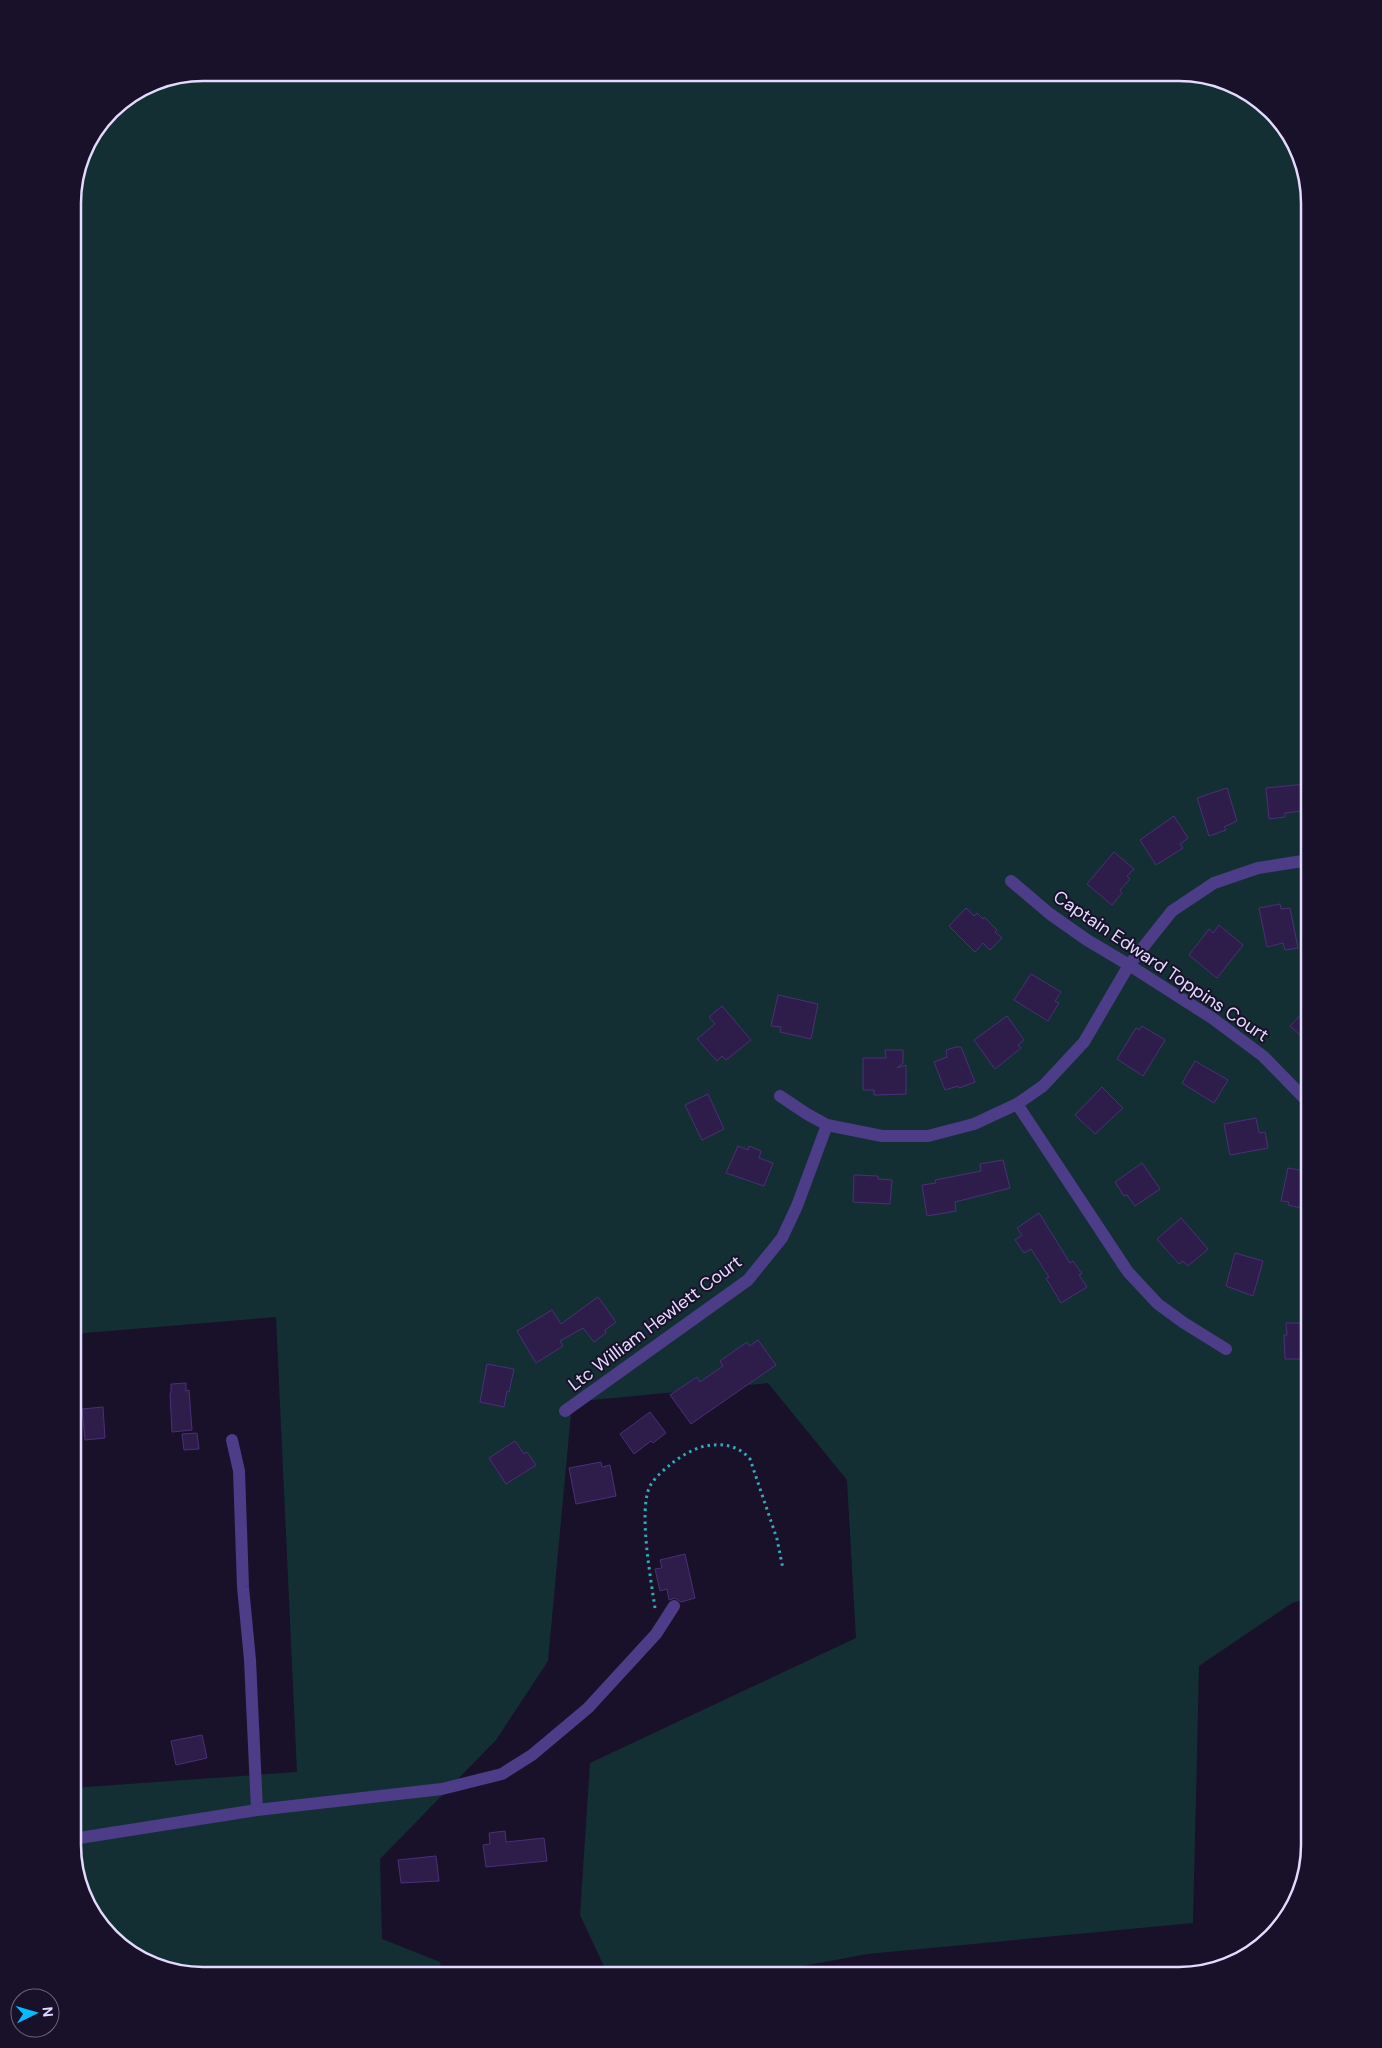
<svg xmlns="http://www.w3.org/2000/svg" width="1382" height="2048" font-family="'DM Sans',sans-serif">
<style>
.green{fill:#142f34}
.building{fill:#2e1d4a;stroke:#4a2f76}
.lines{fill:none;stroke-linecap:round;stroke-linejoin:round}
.path{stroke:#31abbb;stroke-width:3;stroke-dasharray:2.5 4;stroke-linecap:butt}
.minor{stroke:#4d3c88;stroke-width:12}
.labels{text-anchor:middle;stroke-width:4;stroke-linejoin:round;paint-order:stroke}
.street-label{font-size:18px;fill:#e4daff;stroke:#19112a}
.rim{fill:none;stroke:#e4daff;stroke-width:2.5}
</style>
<rect width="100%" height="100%" fill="#19112a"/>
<path class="green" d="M203,73H1187L1251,94L1292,138L1309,203V1598L1292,1603L1199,1666L1193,1923L867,1954L755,1975H608L580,1915L590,1763L856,1638L847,1480L768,1383L572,1402L548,1661L496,1740L380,1859L382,1939L440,1962L442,1975H195L138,1958L90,1910L73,1845V1788L297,1772L276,1317L73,1334V195L86,146L111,111L153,82Z"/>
<path class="building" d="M1306,784L1309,810L1285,813V817L1269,819L1266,788Z
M1227,788L1237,821L1224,827L1226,830L1209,836L1197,798Z
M1174,816L1188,838L1180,844L1183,848L1156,865L1140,840Z
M1114,852L1134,869L1127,876L1130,879L1120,890L1122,893L1112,905L1087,884Z
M1280,904L1281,909L1290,908L1298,948L1285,950L1283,943L1267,947L1259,908Z
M966,908L974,916L977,913L983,919L984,917L997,930L995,932L1002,938L990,950L983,943L975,952L949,926Z
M1219,925L1243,945L1217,978L1189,955L1209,929L1213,933Z
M1031,974L1061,992L1055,1001L1059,1003L1048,1021L1014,1000Z
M778,995L818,1004L811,1039L780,1032L781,1027L771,1026Z
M1310,1005V1044L1290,1026Z
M722,1006L751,1040L726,1060L722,1056L717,1061L697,1039L715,1024L709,1017Z
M1007,1016L1024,1040L1018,1045L1021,1048L995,1069L974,1040Z
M1142,1026L1165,1040L1143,1076L1117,1059L1136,1028L1139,1030Z
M956,1047H961L975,1082L959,1088L958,1086L945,1090L934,1062L947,1057L946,1050Z
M885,1050H903V1063L897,1068L906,1065V1094L874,1095V1090H863V1058H886Z
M1195,1061L1228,1080L1214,1103L1182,1083Z
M1102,1087L1123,1108L1095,1134L1075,1115Z
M708,1094L724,1129L702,1140L685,1105Z
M1256,1118L1259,1133L1265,1132L1268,1148L1230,1155L1224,1124Z
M738,1146L748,1150L749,1146L761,1151L759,1158L773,1163L764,1186L726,1173Z
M1003,1160L1010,1188L955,1202L956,1211L927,1216L922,1185L936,1183L935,1180L981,1171L980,1164Z
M1142,1163L1160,1189L1135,1206L1127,1195L1124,1196L1115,1182Z
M1288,1168L1310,1172V1210L1288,1205L1289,1202L1281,1201Z
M854,1175L878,1176V1179L892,1180L890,1204L853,1202Z
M1039,1213L1070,1263L1073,1261L1082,1274L1079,1275L1087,1287L1061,1303L1046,1278L1049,1277L1031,1249L1024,1253L1015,1240L1022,1235L1017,1228Z
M1181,1218L1208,1249L1188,1266L1183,1261L1179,1264L1157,1239Z
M1235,1253L1263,1261L1253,1296L1226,1286Z
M598,1297L616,1322L605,1330L606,1333L594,1342L583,1328L560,1341L563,1346L536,1363L517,1331L552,1310L561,1324Z
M1286,1323H1310V1359H1285L1284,1335H1287Z
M758,1340L776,1365L691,1424L670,1395L697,1377L700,1382L723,1366L720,1361L747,1342L750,1346Z
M487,1364L514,1369L509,1392L507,1391L504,1407L480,1402Z
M186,1383V1391L189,1390L192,1430L172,1432L170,1393H171V1384Z
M103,1407L105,1438L85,1440L82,1409Z
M650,1412L666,1433L653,1443L651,1441L634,1454L620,1434Z
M197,1433L199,1449L184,1450L182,1434Z
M515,1441L524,1454L527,1452L536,1465L506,1484L489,1458Z
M601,1462L602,1467L610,1465L616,1496L576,1504L569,1468Z
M685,1554L695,1598L681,1602L675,1598L669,1600L667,1589L660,1591L655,1569L662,1568L660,1560Z
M202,1735L207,1758L176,1765L171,1741Z
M505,1831L506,1842L544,1838L547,1861L486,1867L483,1845L490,1844L489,1833Z
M436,1856L439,1881L401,1883L398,1860Z"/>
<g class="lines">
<path class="path" d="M655,1608C651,1580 638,1510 650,1486C655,1477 664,1470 671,1464C681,1456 693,1449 705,1446C722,1443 738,1445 750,1459L777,1539L783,1569"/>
<path class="minor" d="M1011,881L1050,914L1087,940L1129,965L1212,1018L1263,1056L1309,1103
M780,1096L807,1114L827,1125L882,1136H928L974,1124L1017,1104L1043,1086L1084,1042L1129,965L1172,911L1214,883L1258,868L1309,860
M1017,1104L1128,1272L1158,1304L1184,1323L1226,1349
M565,1411L748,1280L782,1238L797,1206L827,1125
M232,1440L239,1471L243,1587L250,1660L257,1810
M73,1839L257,1810L442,1789L502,1774L532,1755L588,1708L656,1634L674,1606"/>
</g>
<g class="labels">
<g class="street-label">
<text transform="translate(1161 966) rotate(34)" y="6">Captain Edward Toppins Court</text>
<text transform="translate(655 1323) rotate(-37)" y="6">Ltc William Hewlett Court</text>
</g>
</g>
<path d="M0 0H1382V2048H0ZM203 81H1179A122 122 0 0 1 1301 203V1845A122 122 0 0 1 1179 1967H203A122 122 0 0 1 81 1845V203A122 122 0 0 1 203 81Z" fill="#19112a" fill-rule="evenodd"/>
<path class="rim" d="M203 81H1179A122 122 0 0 1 1301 203V1845A122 122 0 0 1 1179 1967H203A122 122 0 0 1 81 1845V203A122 122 0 0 1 203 81Z"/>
<g transform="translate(35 2013) rotate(85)"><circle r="24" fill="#19112a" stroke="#6a617f"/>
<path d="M0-4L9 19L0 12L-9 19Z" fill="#07b9fd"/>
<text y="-8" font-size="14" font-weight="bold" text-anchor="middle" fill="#e4daff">N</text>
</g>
</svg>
